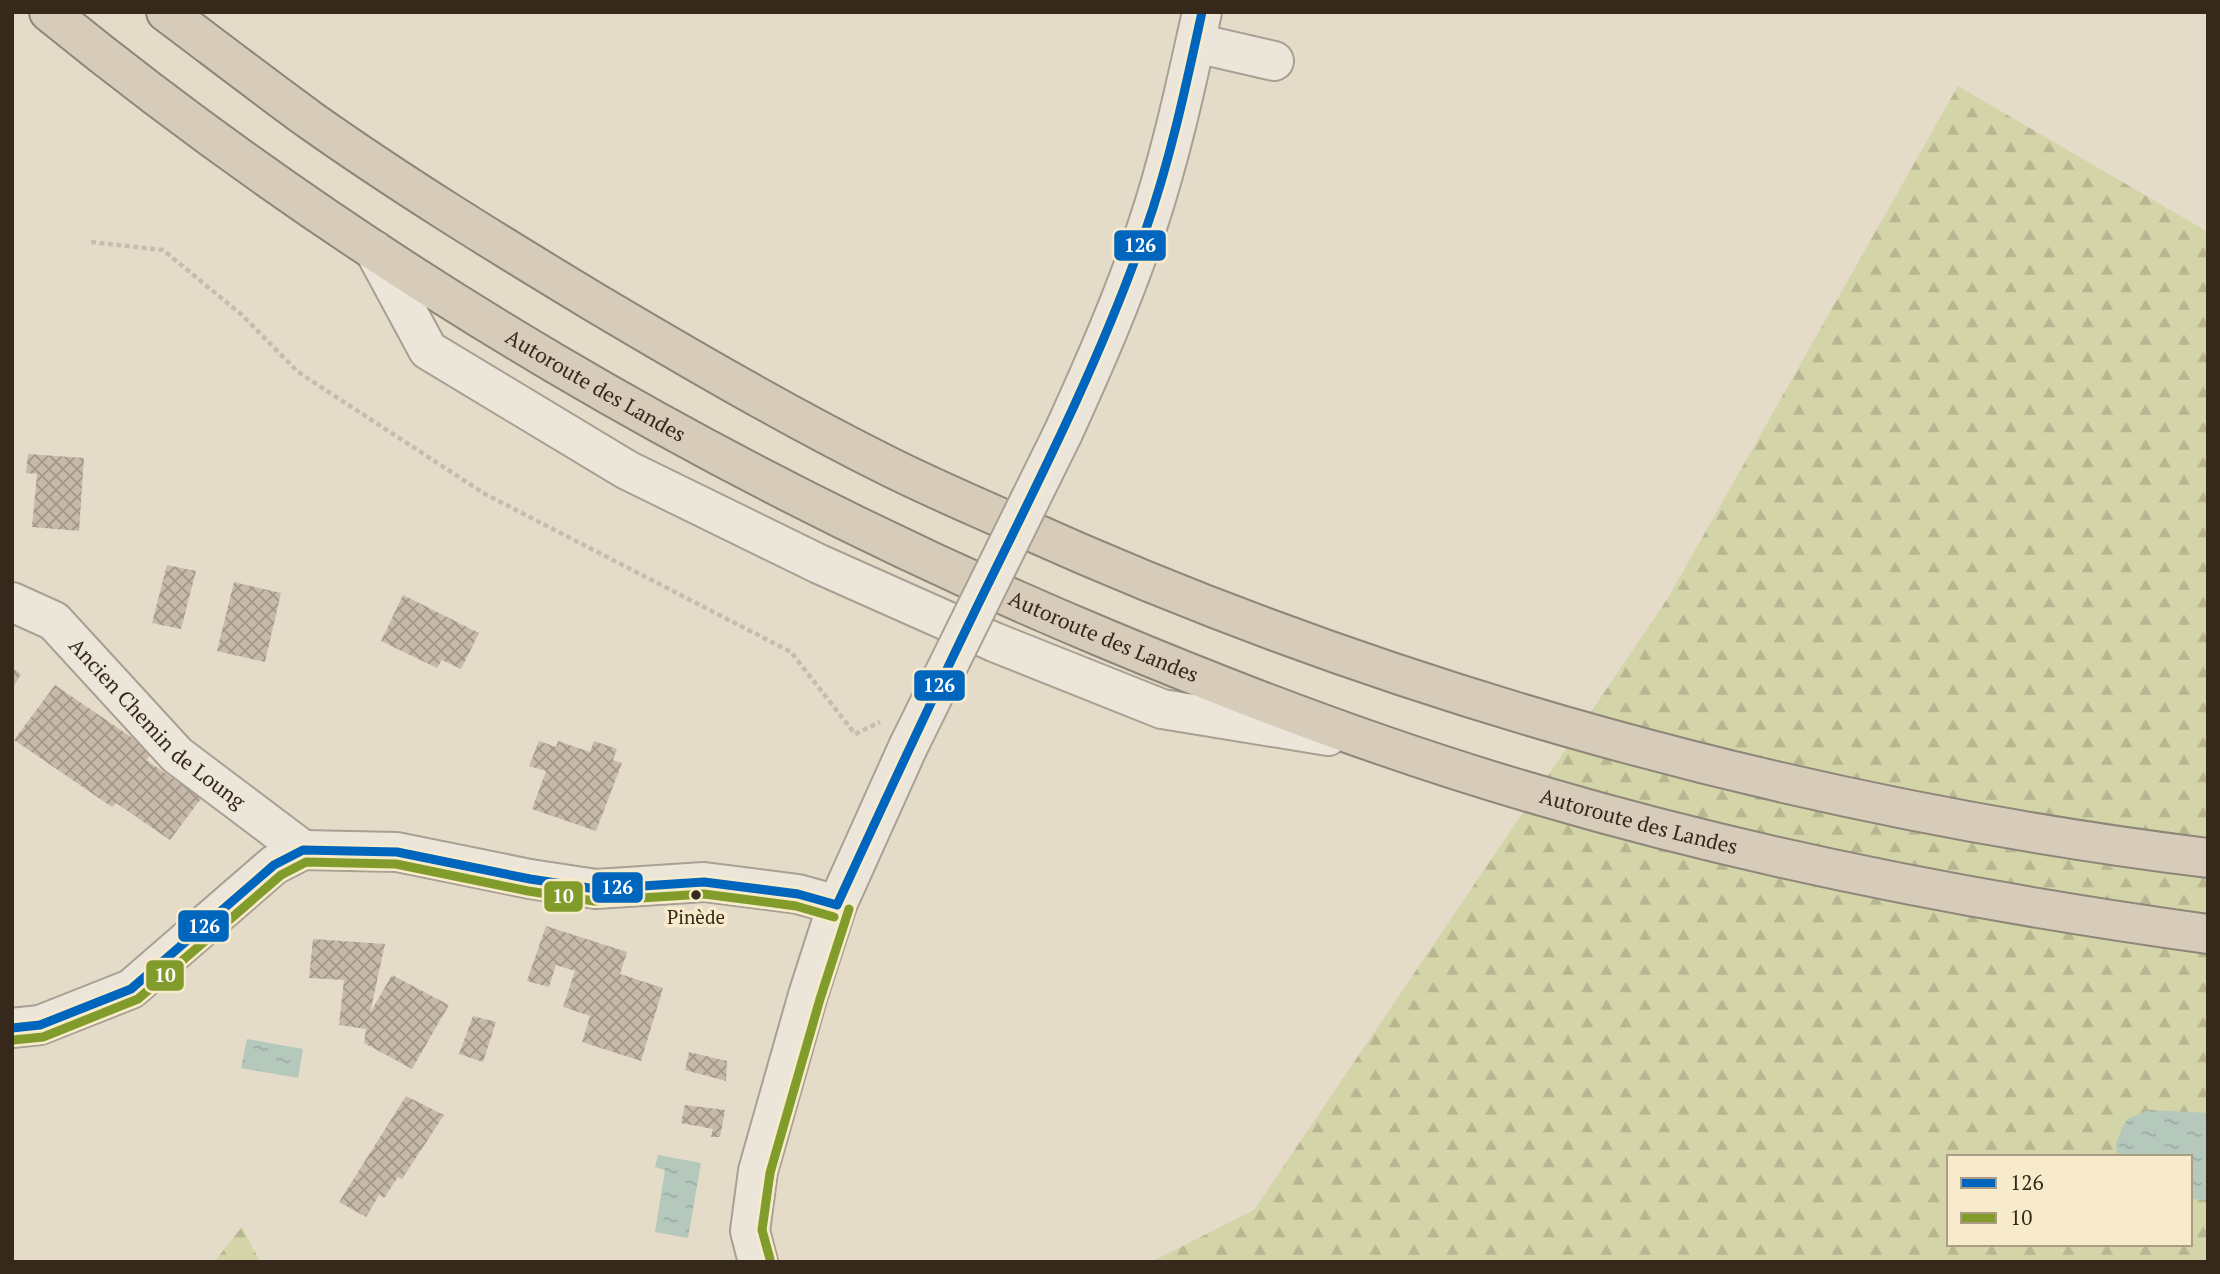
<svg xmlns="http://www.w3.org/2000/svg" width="2220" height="1274" font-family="'PT Serif',serif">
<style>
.forest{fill:url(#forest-firs);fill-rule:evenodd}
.water{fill:url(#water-ripples)}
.building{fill:url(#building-cross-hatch)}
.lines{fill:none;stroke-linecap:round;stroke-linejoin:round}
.minor-casing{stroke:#a8a092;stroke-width:42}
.highway-casing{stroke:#8e8679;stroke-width:42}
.path{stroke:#c4bdb1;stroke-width:4.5;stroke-dasharray:5 3.5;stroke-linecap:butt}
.minor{stroke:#ece6da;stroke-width:38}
.highway{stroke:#d7ccb9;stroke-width:38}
.minor-bridge-casing{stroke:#a8a092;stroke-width:42;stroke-linecap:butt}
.minor-bridge{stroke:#ece6da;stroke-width:38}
.bus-1-casing{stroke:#f7ebcb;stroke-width:14}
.bus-2-casing{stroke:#f7ebcb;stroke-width:14}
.bus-1{stroke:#0065bd;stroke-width:9}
.bus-2{stroke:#819c2b;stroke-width:9}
.bus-dot{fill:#36281a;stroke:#f7ebcb;stroke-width:2.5}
.labels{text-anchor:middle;stroke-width:7;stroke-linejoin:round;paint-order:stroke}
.bus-label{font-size:19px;fill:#36281a;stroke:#f7ebcb}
.street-label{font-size:21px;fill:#36281a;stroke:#f7ebcb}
.line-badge{stroke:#f7ebcb;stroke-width:2.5}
.badge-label{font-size:19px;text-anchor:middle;font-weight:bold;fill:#fff}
</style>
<defs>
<pattern id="forest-firs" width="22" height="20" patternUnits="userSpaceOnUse" patternTransform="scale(1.75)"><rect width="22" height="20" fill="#d4d4a9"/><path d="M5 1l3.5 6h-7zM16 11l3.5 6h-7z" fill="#b7b691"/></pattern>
<pattern id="water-ripples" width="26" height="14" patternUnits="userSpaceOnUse" patternTransform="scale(1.75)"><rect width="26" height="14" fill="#b4c8bc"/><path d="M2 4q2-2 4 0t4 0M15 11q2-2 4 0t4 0" fill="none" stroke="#9baca1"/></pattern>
<pattern id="building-cross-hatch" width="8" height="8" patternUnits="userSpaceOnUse" patternTransform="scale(1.75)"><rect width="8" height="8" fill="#c7b9a9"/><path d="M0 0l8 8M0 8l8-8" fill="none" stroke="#a29689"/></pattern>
</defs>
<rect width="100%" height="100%" fill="#e4dcc8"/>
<path class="forest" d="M1958,86L2208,232V1262H1151L1254,1210L1668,598ZM1949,1157H2190V1244H1949Z
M242,1227L260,1262H214Z"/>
<path class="water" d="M247,1039L303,1049L298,1078L241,1068Z
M2149,1110L2208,1113V1200L2190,1199V1157H2117L2116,1143L2127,1119Z
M658,1155L701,1163L688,1238L655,1232L665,1170L655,1167Z"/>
<path class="building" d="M28,454L84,458L79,531L32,527L37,474L26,473Z
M167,565L196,571L181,629L152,623Z
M234,582L281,593L265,662L217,651Z
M403,595L479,633L461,669L442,660L437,668L381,641Z
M12,668L21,674L12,689Z
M55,685L153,752L146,760L184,786L188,780L206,792L170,840L116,803L112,807L14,740Z
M539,741L556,747L558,741L590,752L594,741L617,749L613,760L622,763L596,831L532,809L546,771L529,766Z
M546,926L627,952L620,974L663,988L641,1061L582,1042L590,1016L563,1007L575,971L556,965L549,987L527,981Z
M313,939L385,944L370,1013L392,975L449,1005L412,1069L364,1043L366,1029L339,1025L344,980L309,978Z
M473,1016L496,1022L483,1062L459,1054Z
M689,1052L727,1061L726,1081L685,1070Z
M406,1096L444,1115L402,1179L398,1177L384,1198L379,1195L366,1217L339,1202Z
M685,1105L725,1110L720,1137H711L713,1129L681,1123Z"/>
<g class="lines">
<g class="minor-casing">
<g id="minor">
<path d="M1196,43L1274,61"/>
<path d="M374,250L428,350L627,470L819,564L994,642L1162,709L1328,736"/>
<path d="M1063,433C1093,367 1123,299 1146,230C1170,159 1186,85 1202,12"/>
<path id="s1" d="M12,602L54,621L177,755L303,850"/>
<path d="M12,1028L40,1025L131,989L274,865L303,850L397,852L530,879L596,889L704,882L798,894L837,905"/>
<path d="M758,1262L750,1231L758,1171L808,995L837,905L908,747"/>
</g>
</g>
<g class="highway-casing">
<g id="highway">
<path id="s2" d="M49,12C367,271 726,480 1104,638C1247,698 1392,753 1542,796C1760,860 1983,903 2208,934"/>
<path d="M166,12C214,48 262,85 310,120C402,185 498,244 594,302C690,359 788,416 888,466C932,488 977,507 1021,527C1393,695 1803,808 2208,858"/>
</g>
</g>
<path class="path" d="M91,242L163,250L242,315L298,372L485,494L791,652L855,734L880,722"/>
<use href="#minor" class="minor"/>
<use href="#highway" class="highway"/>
<g class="minor-bridge-casing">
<path id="minor-bridge" d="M908,747L1063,433"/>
</g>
<use href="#minor-bridge" class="minor-bridge"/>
<g class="bus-1-casing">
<path id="bus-1" d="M837,905C882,807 927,710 974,613C1035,488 1099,364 1145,232C1170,161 1186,86 1202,12
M12,1028L40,1025L131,989L274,865L303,850L397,852L530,879L596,889L704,882L798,894L837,905"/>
</g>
<g class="bus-2-casing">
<path id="bus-2" d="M13,1040L43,1037L138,999L281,875L306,862L396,864L528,891L594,901L704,894L796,906L834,917
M770,1259L762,1230L770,1173L820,999L849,909"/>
</g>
<use href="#bus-1" class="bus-1"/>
<use href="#bus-2" class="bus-2"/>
</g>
<circle class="bus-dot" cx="696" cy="895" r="6"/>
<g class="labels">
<g class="bus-label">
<text x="696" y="924">Pinède</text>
</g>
<g class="street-label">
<text dy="7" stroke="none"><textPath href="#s2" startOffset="663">Autoroute des Landes</textPath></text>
<text dy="7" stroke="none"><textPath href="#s2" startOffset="1230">Autoroute des Landes</textPath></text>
<text dy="7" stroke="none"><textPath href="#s1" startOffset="192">Ancien Chemin de Loung</textPath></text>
<text dy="7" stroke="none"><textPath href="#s2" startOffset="1797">Autoroute des Landes</textPath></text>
</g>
</g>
<g class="line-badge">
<rect x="1113" y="229" width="54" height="33" rx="7" fill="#0065bd"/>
<rect x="913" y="669" width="53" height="33" rx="7" fill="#0065bd"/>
<rect x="591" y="871" width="53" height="33" rx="7" fill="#0065bd"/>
<rect x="543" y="880" width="41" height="33" rx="7" fill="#819c2b"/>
<rect x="177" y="909" width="53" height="34" rx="7" fill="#0065bd"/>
<rect x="145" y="959" width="40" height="33" rx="7" fill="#819c2b"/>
</g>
<g class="badge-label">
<text x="1140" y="252">126</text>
<text x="939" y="692">126</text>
<text x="617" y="894">126</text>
<text x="563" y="903">10</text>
<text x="204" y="933">126</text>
<text x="165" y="982">10</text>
</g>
<rect width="2220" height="1274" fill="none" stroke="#36281a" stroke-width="28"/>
<rect x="1947" y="1155" width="245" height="91" fill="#f7ebcb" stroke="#aa9d84" stroke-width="2"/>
<rect x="1961" y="1178" width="35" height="10" fill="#0065bd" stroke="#aa9d84" stroke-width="2"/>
<text x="2010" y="1190" font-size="21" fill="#36281a">126</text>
<rect x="1961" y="1213" width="35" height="10" fill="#819c2b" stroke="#aa9d84" stroke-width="2"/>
<text x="2010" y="1225" font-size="21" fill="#36281a">10</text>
</svg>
